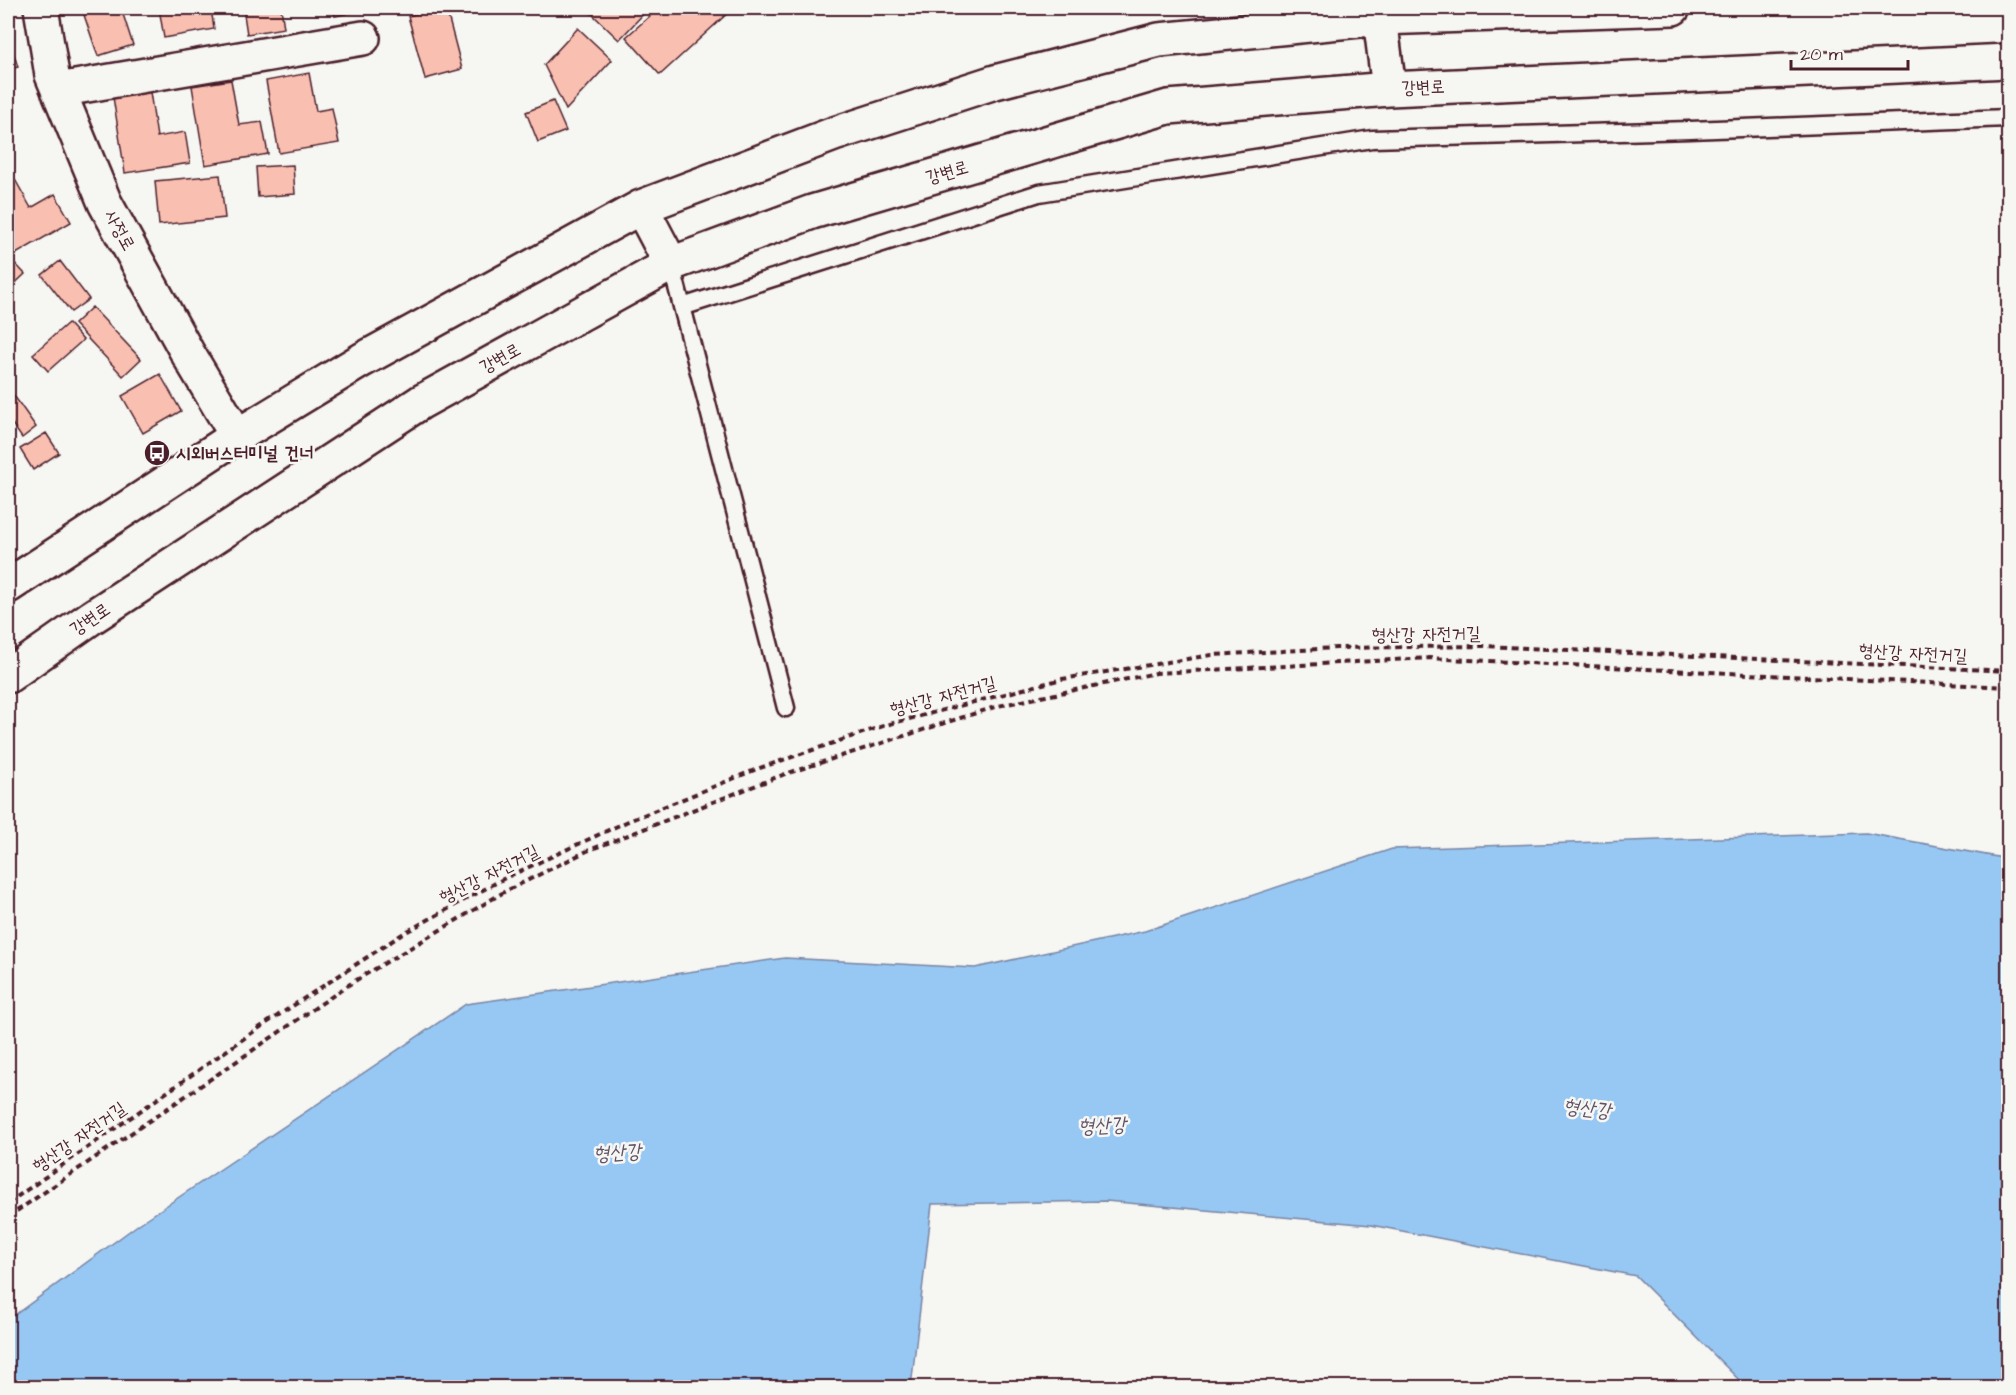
<svg xmlns="http://www.w3.org/2000/svg" width="2016" height="1395" font-family="'Architects Daughter','Poor Story',sans-serif">
<style>
.water{fill:#97c8f3;stroke:#7884a3;stroke-width:1.5}
.building{fill:#f9c0b1;stroke:#4a1f2b;stroke-width:1.5}
.lines{fill:none;stroke-linecap:round;stroke-linejoin:round}
.service-casing{stroke:#4a1f2b;stroke-width:21}
.minor-casing{stroke:#4a1f2b;stroke-width:38}
.tertiary-casing{stroke:#4a1f2b;stroke-width:38}
.path{stroke:#4a1f2b;stroke-width:4;stroke-dasharray:6 4.5;stroke-linecap:butt}
.service{stroke:#f6f6f2;stroke-width:16}
.minor{stroke:#f6f6f2;stroke-width:33}
.tertiary{stroke:#f6f6f2;stroke-width:33}
.labels{text-anchor:middle;stroke-width:5;stroke-linejoin:round;paint-order:stroke}
.street-label{font-size:18px;fill:#4a1f2b;stroke:#f6f6f2}
.poi-label{font-size:18px;font-weight:bold;fill:#4a1f2b;stroke:#f6f6f2;text-anchor:start}
.water-label{font-size:20px;font-style:italic;fill:#615267;stroke:#f6f6f2}
</style>
<rect width="100%" height="100%" fill="#f6f6f2"/>
<filter id="ink" filterUnits="userSpaceOnUse"><feTurbulence type="fractalNoise" baseFrequency=".0167" numOctaves="2"/><feDisplacementMap in="SourceGraphic" scale="12" xChannelSelector="R" yChannelSelector="G"/><feConvolveMatrix kernelMatrix="1 2 1 2 8 2 1 2 1" color-interpolation-filters="sRGB"/></filter>
<g filter="url(#ink)">
<path class="water" d="M1866,833L2008,859V1387H1746L1636,1276L1371,1225L1106,1201L932,1204L911,1387H8V1320L139,1224L466,1004L785,958L975,968L1145,931L1392,849Z"/>
<path class="building" d="M97,8H121L133,45L98,56L83,12Z
M159,8H211L214,29L164,38Z
M243,8H283H281L284,28L247,34Z
M333,8H374L335,16Z
M441,8H446L462,69L425,79L408,16Z
M594,8H649L619,40L590,12Z
M659,8H727L730,11L660,75L626,37Z
M578,28L612,60L566,110L544,65Z
M8,36L18,67L8,70Z
M309,73L316,111L332,108L339,143L279,153L266,81Z
M231,80L239,125L262,122L268,154L205,165L192,86Z
M150,92L157,137L185,132L190,163L125,173L113,97Z
M553,101L566,131L538,142L526,112Z
M293,165L295,194L258,197L256,167Z
M8,167L31,208L55,194L71,222L16,254L8,239Z
M220,175L225,218L159,225L155,181Z
M8,256L25,274L8,290Z
M60,261L89,299L71,312L42,275Z
M92,307L141,359L123,376L74,324Z
M68,323L83,340L48,371L33,354Z
M160,374L181,411L143,433L122,396Z
M10,390L36,427L22,438L8,418V392Z
M46,433L59,453L33,470L20,449Z"/>
<g class="lines">
<g class="service-casing">
<path id="service" d="M671,264L786,708
M682,307L1039,193L1372,139L1690,130L2008,118"/>
</g>
<g class="minor-casing">
<path id="minor" d="M41,8L52,75L105,203L187,352L237,436
M58,90L363,38"/>
</g>
<g class="tertiary-casing">
<path id="tertiary" d="M1380,18L1389,89
M641,207L671,264
M8,586L237,436L362,360L641,207L834,134L995,82L1159,40L1380,18L1673,8
M8,676L92,617L421,402L671,264L812,212L1168,107L1389,89L2008,61"/>
</g>
<path class="path" d="M8,1203L259,1028L404,933L503,879L626,822L757,769L886,725L1062,679L1212,655L1336,648L1485,646L2008,671
M8,1217L353,982L504,892L587,851L785,774L998,706L1156,673L1429,658L2008,687"/>
<use href="#service" class="service"/>
<use href="#minor" class="minor"/>
<use href="#tertiary" class="tertiary"/>
</g>
</g>
<defs>
<g id="bus-disc" transform="scale(1.35)"><circle r="9.5" fill="#4a1f2b" stroke="#f6f6f2"/><path d="M-5-6H5V4H4V6H2V4H-2V6H-4V4H-5ZM-3.5-4V0h7V-4ZM-3.5 1.2v1.5H-2V1.2ZM2 1.2v1.5H3.5V1.2Z" fill="#fff"/></g>
</defs>
<g fill-rule="evenodd">
<use href="#bus-disc" x="157" y="453"/>
</g>
<g class="labels">
<g class="street-label">
<text transform="translate(1423 87) rotate(-2)" y="6">강변로</text>
<text transform="translate(947 172) rotate(-16)" y="6">강변로</text>
<text transform="translate(120 230) rotate(61)" y="6">사정로</text>
<text transform="translate(500 358) rotate(-29)" y="6">강변로</text>
<text transform="translate(90 619) rotate(-34)" y="6">강변로</text>
<text transform="translate(1426 634) rotate(-1)" y="6">형산강 자전거길</text>
<text transform="translate(1913 653) rotate(3)" y="6">형산강 자전거길</text>
<text transform="translate(943 696) rotate(-15)" y="6">형산강 자전거길</text>
<text transform="translate(489 874) rotate(-27)" y="6">형산강 자전거길</text>
<text transform="translate(79 1137) rotate(-35)" y="6">형산강 자전거길</text>
</g>
<g class="poi-label">
<text x="176" y="459">시외버스터미널 건너</text>
</g>
<g class="water-label">
<text transform="translate(1587 1108) rotate(6)" y="7">형산강</text>
<text transform="translate(1102 1125) rotate(-3)" y="7">형산강</text>
<text transform="translate(617 1152) rotate(-4)" y="7">형산강</text>
</g>
</g>
<rect width="2016" height="1395" fill="none" stroke="#f6f6f2" stroke-width="30"/>
<rect x="15" y="15" width="1986" height="1365" fill="none" stroke="#4a1f2b" stroke-width="2" filter="url(#ink)"/>
<path d="M1791 60v9h117v-9" fill="none" stroke="#4a1f2b" stroke-width="3"/>
<text x="1800" y="60" font-size="18" fill="#4a1f2b" stroke="#f6f6f2" stroke-width="4.5" paint-order="stroke">20 m</text>
</svg>
